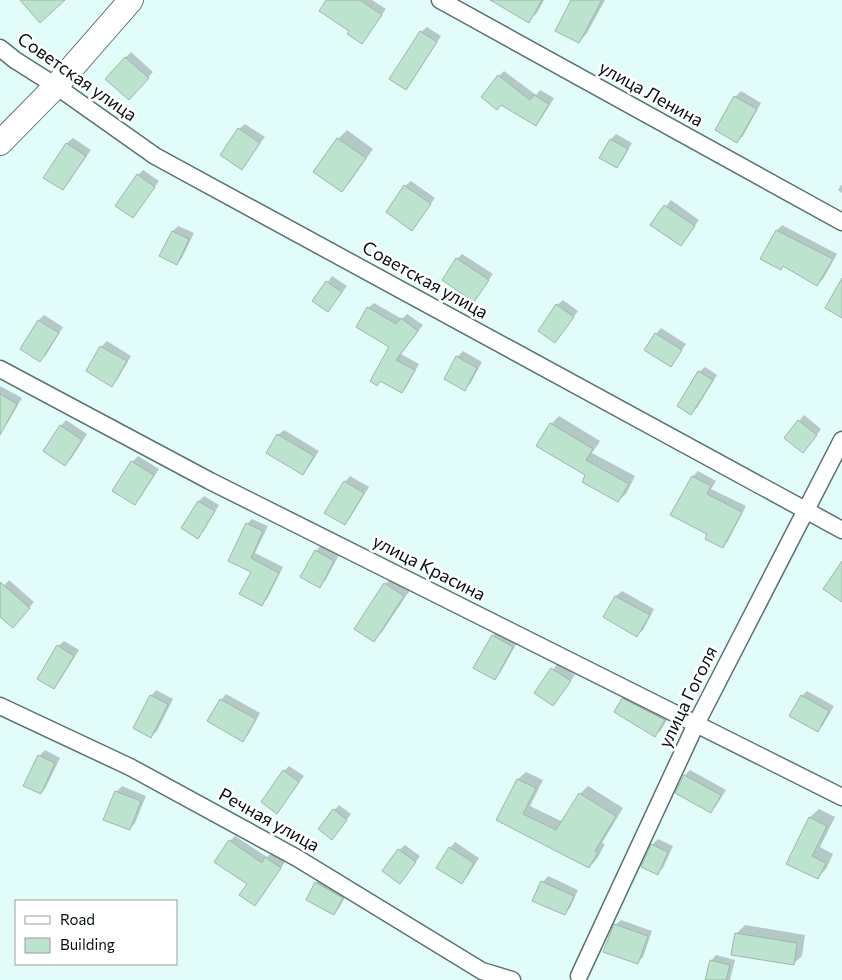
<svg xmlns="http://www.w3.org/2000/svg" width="842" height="980" font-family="Commissioner,sans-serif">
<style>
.shadow{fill:#0003}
.building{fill:#bce3cd;stroke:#a2b5aa}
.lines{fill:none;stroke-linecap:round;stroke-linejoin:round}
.minor-casing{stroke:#5b726f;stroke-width:19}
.secondary-casing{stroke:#5b726f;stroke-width:26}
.minor{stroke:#fff;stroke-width:16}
.secondary{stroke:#fff;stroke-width:24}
.labels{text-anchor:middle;stroke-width:5;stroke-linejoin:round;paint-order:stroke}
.street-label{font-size:18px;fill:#060f0e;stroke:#fff}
</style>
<rect width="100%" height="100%" fill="#e2fcf9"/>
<path class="shadow" d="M328,0H372L386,9L362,42L351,31Z
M505,0H544L537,13L528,21Z
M572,0H605L587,33L579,42Z
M427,27L441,36L411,83L406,88L421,32Z
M131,52L153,72L134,93L125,58Z
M504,71L536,95L540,90L554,98L541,119L536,124L499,76Z
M741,91L761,103L743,136L737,141L717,130L735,97Z
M245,124L265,137L241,168L239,129Z
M347,130L373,149L350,182L342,190L315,172L338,139Z
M616,134L632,143L622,161L617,166L611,139Z
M73,138L91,150L68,183L63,189L45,177L67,143Z
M143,170L159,181L133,216L138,175Z
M411,181L435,198L417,223L405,186Z
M842,184V193L838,190Z
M671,200L699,220L681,244L652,224Z
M782,225L837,254L823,279L817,284L784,265L781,269L762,259L777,230Z
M178,226L194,233L182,258L176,264L161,256L173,231Z
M462,254L493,274L474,300L457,259Z
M332,276L347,286L328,311L314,301Z
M563,300L578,311L555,342L557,305Z
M374,303L402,319L407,314L423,325L401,354L419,364L407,386L402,392L381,380L377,384L391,347L368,308Z
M44,315L63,327L46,355L40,360L21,349L39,320Z
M661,328L686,344L671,366L656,334Z
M107,341L131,356L117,380L112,385L87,371L101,347Z
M463,351L482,362L470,384L464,389L457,357Z
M705,367L717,375L697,408L691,413L699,372Z
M0,386L22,398L7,424L2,430L0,429Z
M804,415L821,429L808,446L785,438Z
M559,416L600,441L592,453L635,476L626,494L618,501L587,475L538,445L551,424Z
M66,420L87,434L71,459L65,464L61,426Z
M284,430L319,451L308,468L303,474L278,435Z
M138,456L159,469L140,498L135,504L114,491L132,462Z
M698,471L716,481L711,489L746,506L728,541L723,547L709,534L693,476Z
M350,476L369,487L350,518L345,524V482Z
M204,496L219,505L203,532L198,537V502Z
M252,519L268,526L255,553L283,567L267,599L261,604L253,571L247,524Z
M321,545L339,555L325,581L319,586L316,551Z
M394,576L412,587L382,632L374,640L385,584Z
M9,580L34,602L18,621L0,615V590Z
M622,591L654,609L643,630L637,635L605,617L616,596Z
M498,630L518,641L500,673L495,679L493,636Z
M64,641L79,650L59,682L54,688L58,646Z
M558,663L575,675L553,705L536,693Z
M156,690L173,699L157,731L151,736V696Z
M807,691L834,706L823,725L817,730L802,696Z
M628,693L670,714L661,730L655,735L623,699Z
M226,694L260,713L248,735L243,740L221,700Z
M45,750L60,758L46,787L41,793L39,756Z
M289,766L304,776L282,806L284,771Z
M690,770L726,790L716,806L711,812L677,793L685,775Z
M526,772L543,780L530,806L563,822L580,794L588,786L623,808L602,843L605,844L597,859L589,867L497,820L518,779Z
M122,786L146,796L135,823L129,829L105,819L117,791Z
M339,805L351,814L337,833L334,810Z
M819,809L835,817L820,847L833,854L826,869L817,878L788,863L810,817Z
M235,836L267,857L272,853L285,862L260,899L248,884L230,841Z
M658,839L673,846L663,868L657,873L652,845Z
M455,842L479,858L467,877L461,882L450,848Z
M405,845L420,856L405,877L399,850Z
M548,876L578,890L570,908L564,914L534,900L543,882Z
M322,877L348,892L339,908L334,914L307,900L316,883Z
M621,920L652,931L643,957L637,963L615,925Z
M745,925L805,935L802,956L793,964L736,934Z
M716,955L735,960L730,980H706L711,961Z"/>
<path class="building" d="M20,0H65L40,23Z
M326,0H360L382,15L362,44L347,34L349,31L319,11Z
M490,0H542L529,23Z
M571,0H602L579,43L555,31Z
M420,31L437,42L406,90L389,79Z
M125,57L149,78L129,100L105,79Z
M498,75L530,100L534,95L549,104L536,126L501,105L497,110L481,97Z
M734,96L757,109L737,143L715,130Z
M238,128L260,143L242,170L220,155Z
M337,138L366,158L342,192L313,172Z
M610,139L628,149L617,168L599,158Z
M66,143L86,156L63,190L43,178Z
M137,174L155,187L133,218L115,206Z
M404,185L431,204L412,231L386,212Z
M664,205L695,226L681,246L650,225Z
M776,230L833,259L817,286L783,266L781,270L760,259Z
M172,231L189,239L177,265L159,256Z
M456,258L489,280L474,302L442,280Z
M842,278V318L825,308Z
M326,281L342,292L328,312L312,301Z
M556,304L574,317L555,343L538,331Z
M367,307L396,324L401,318L418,331L396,360L415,370L402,393L380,381L377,386L370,381L389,347L356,327Z
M38,320L59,333L40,362L20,349Z
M655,333L682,350L671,367L644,350Z
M100,346L127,361L112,387L86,371Z
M456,356L477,368L465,391L444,379Z
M698,371L713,380L691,415L677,406Z
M0,394L17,404L0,435Z
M798,420L817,435L803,453L784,438Z
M550,423L593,449L586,460L629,484L618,502L582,482L585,475L536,446Z
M60,425L82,440L65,466L43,451Z
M277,434L314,456L303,475L266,453Z
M131,461L154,475L135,505L112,491Z
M692,476L711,486L707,494L742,512L723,548L705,539L707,534L670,515Z
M344,481L364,493L345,525L324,513Z
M198,501L215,511L198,539L181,528Z
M246,523L263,531L251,558L279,573L262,606L239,594L251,572L228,561Z
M315,550L334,561L320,588L300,577Z
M842,561V602L823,589Z
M0,582L30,608L13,628L0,617Z
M384,583L404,596L374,642L354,629Z
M615,596L650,615L637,637L603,617Z
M492,635L513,647L495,680L473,668Z
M57,645L74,656L54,689L37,679Z
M551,668L571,681L553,706L534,693Z
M150,695L168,704L151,738L133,728Z
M801,695L829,711L818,732L789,716Z
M622,698L665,720L655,737L614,712Z
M220,699L256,719L243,742L207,721Z
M38,755L55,763L41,794L23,786Z
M283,770L299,782L277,814L261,802Z
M684,775L721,795L711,813L675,793Z
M517,779L536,788L523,814L556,830L579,793L616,816L595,851L598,852L589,868L496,820Z
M115,791L141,801L130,830L103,820Z
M333,809L347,820L332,840L318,829Z
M809,817L827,826L812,856L826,863L818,879L786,864Z
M229,840L262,863L265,857L281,868L255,906L239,895L247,884L214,862Z
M651,844L668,852L658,875L641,867Z
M449,847L474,863L462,884L436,868Z
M398,849L416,862L400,884L382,871Z
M541,881L574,896L565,915L532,901Z
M315,882L343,898L334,915L306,900Z
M614,924L648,936L638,964L603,952Z
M735,933L797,943L794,965L731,955Z
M710,960L730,965L726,980H705Z"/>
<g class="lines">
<g class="minor-casing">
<path id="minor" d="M440,0L842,222
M0,48L15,60L56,86L155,156L842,530
M0,369L210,481L842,797
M0,706L130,767L297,858L482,971L512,980
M579,976L696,724L842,440"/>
</g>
<g class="secondary-casing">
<path id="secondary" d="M0,143L56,86L131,0"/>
</g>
<use href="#minor" class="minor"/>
<use href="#secondary" class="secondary"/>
</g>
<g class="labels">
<g class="street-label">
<text transform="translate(77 77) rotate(35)" y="6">Советская улица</text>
<text transform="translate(651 94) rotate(29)" y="6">улица Ленина</text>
<text transform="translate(425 280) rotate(29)" y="6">Советская улица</text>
<text transform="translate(429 568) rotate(27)" y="6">улица Красина</text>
<text transform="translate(688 697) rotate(-64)" y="6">улица Гоголя</text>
<text transform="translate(269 820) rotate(29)" y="6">Речная улица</text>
</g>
</g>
<rect x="15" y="900" width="162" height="65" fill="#ffffff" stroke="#9b9f9f"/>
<rect x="25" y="916" width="25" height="8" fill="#ffffff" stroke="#9b9f9f"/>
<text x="60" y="925" font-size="15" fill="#060f0e">Road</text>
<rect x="25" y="938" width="25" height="15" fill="#bce3cd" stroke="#9b9f9f"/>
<text x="60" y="950" font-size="15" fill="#060f0e">Building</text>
</svg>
